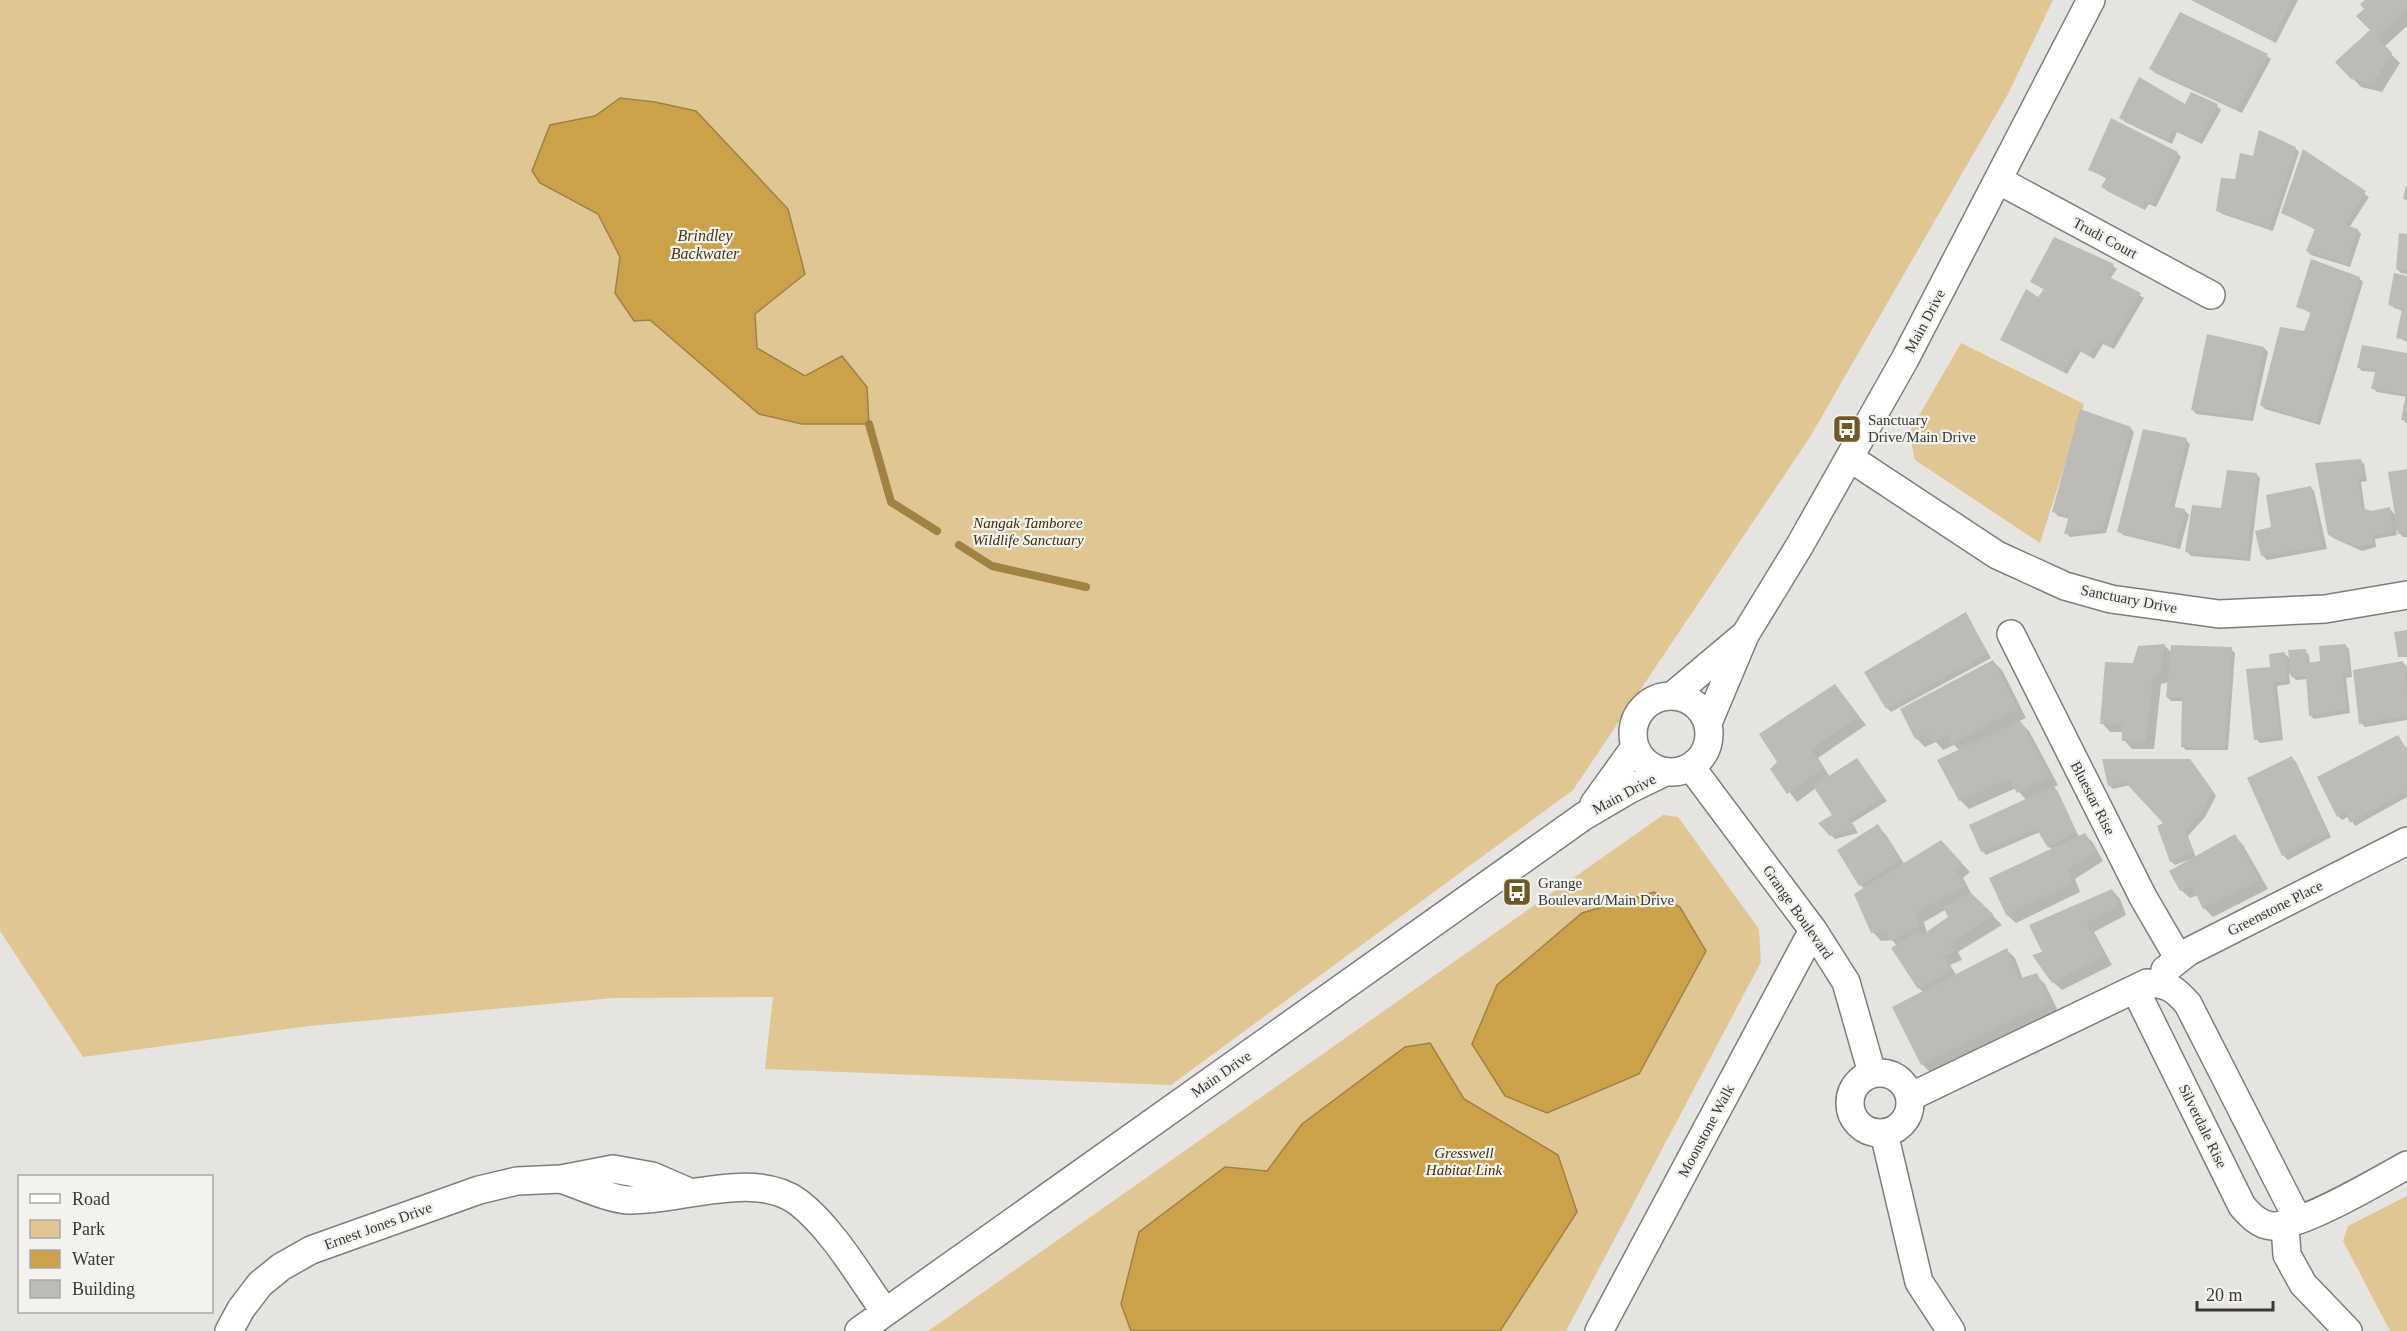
<svg xmlns="http://www.w3.org/2000/svg" width="2407" height="1331" font-family="Georgia,serif">
<style>
.green{fill:#e0c693}
.water{fill:#cba24a;stroke:#9f8244;stroke-width:1.5}
.shadow{fill:#0003;fill-rule:evenodd}
.lines{fill:none;stroke-linecap:round;stroke-linejoin:round}
.stream{stroke:#9f8244;stroke-width:8}
.building{fill:#bdbbb7}
.street-casing{stroke:#7f7d7a;stroke-width:30}
.street{stroke:#fff;stroke-width:27}
.labels{text-anchor:middle;stroke-width:4.5;stroke-linejoin:round;paint-order:stroke}
.street-label{font-size:15px;fill:#393837;stroke:#f4f2ee}
.poi-label{font-size:15px;fill:#393837;stroke:#f4f2ee;text-anchor:start}
.park-label{font-size:15px;font-style:italic;fill:#3f2e06;stroke:#f4f2ee}
.water-label{font-size:16px;font-style:italic;fill:#473610;stroke:#f4f2ee}
</style>
<rect width="100%" height="100%" fill="#e6e4e0"/>
<path class="green" d="M0,0H2053L2008,94L1810,437L1573,790L1171,1085L765,1069L773,997L613,998L309,1026L83,1057L0,931Z
M1961,343L2084,404L2040,543L1915,460L1909,433Z
M1663,815L1678,817L1759,929L1761,962L1566,1331H928Z
M2407,1196V1331H2390L2343,1241L2348,1226Z"/>
<path class="water" d="M620,98L655,102L696,111L788,209L805,274L755,314L757,348L805,376L842,356L867,387L869,424H802L759,414L650,320L634,321L615,293L620,257L598,214L540,183L532,171L550,125L595,116Z
M1654,892L1680,907L1706,951L1639,1074L1547,1113L1505,1096L1472,1044L1497,985L1582,913Z
M1430,1043L1464,1099L1558,1155L1577,1212L1500,1331H1131L1121,1304L1139,1232L1225,1167L1267,1171L1302,1124L1405,1047Z"/>
<path class="shadow" d="M2191,0H2298L2276,43Z
M2367,0H2407V26L2384,47L2400,63L2382,92L2361,87L2337,62L2372,30L2366,9Z
M2267,56L2271,59L2242,113L2155,73L2151,69Z
M2186,106H2217L2221,110L2202,144L2177,132L2172,144L2125,122L2121,118Z
M2295,148L2299,152L2273,231L2222,214L2218,210L2254,157Z
M2304,151L2369,197L2349,228L2358,230L2361,234L2350,267L2311,255L2307,251L2316,230L2283,213Z
M2177,153L2181,157L2156,207L2149,204L2145,210L2107,191L2103,187L2107,179L2089,169Z
M2407,236V274L2401,273L2397,269Z
M2113,266L2117,269L2110,279L2144,298L2114,349L2103,344L2094,359L2081,351L2067,374L2001,340L2045,290L2032,282Z
M2407,277V342L2397,337L2403,311L2394,308L2390,304Z
M2359,278L2363,282L2320,425L2265,409L2261,405L2305,333L2312,314L2298,306Z
M2264,348L2268,352L2253,421L2196,414L2193,410Z
M2407,354V423H2406L2402,419L2407,397L2377,392L2373,388L2376,372L2362,371L2358,367Z
M2130,428L2134,432L2106,533L2070,537L2066,533L2070,519L2058,516L2054,512Z
M2186,440L2190,444L2174,509L2185,511L2189,515L2180,549L2123,535L2119,531Z
M2360,460L2364,464L2367,481L2361,482L2365,511L2371,513L2390,509L2396,516L2407,471V537H2403L2396,530L2397,535L2375,539L2376,547L2362,551L2333,538L2329,534Z
M2256,474L2260,478L2250,561L2191,556L2187,552Z
M2310,487L2314,491L2327,549L2267,560L2263,556L2272,529Z
M1966,614L1991,658L1891,712L1887,708Z
M2345,645L2349,649L2352,677L2346,678L2350,713L2314,719L2310,715L2308,679L2296,680L2289,673L2290,684L2277,686L2283,740L2260,743L2256,739L2272,668L2284,653L2291,660L2305,651L2309,655L2310,664L2321,662Z
M2165,646L2172,653L2231,649L2235,653L2228,750H2186L2182,746L2183,701H2171L2167,697L2169,682L2161,684L2154,749H2132L2124,740V732H2110L2102,723L2134,665Z
M1993,661L2002,670L2026,718L2019,721L2029,731L2058,785L2054,787L2058,792L2079,837L2085,834L2093,843L2103,861L2075,879L2080,892L2016,923L2007,915L1991,879L2052,850L2040,832L1986,855L1982,851L2026,800L2016,788L1969,809L1961,801L1939,761L1960,751L1954,745L1943,750L1936,742L1925,747L1916,738Z
M2402,662L2406,666L2407,671V720L2365,727L2361,723Z
M1835,686L1866,725L1818,758L1830,777L1857,760L1887,801L1852,823L1858,833L1835,839L1831,835L1834,816L1816,788L1797,802L1772,769Z
M2398,737L2407,749V797L2355,826L2349,816L2342,820L2338,816Z
M2292,758L2296,762L2331,837L2288,860L2284,856L2248,778Z
M2194,765L2216,796L2205,817L2188,836L2196,858L2235,836L2243,845L2268,889L2213,917L2204,908L2198,895L2190,898L2181,890L2189,862L2188,860L2175,865L2171,861L2165,823L2130,785L2113,789L2109,785Z
M1878,826L1886,835L1905,865L1941,842L1970,872L1963,878L1972,895L2002,925L1958,952L1962,960L1950,965L1957,976L2007,950L2015,958L2023,979L2036,975L2045,984L2058,1011L1931,1073L1922,1064L1924,993L1919,988L1897,946L1892,940L1881,941L1873,932L1865,889L1860,885ZM1945,910L1950,918L1927,934L1924,922Z
M2112,890L2120,899L2126,915L2094,932L2112,965L2062,990L2053,982L2044,953Z"/>
<g class="lines">
<path class="stream" d="M869,424L891,502L937,531
M959,545L992,566L1086,587"/>
</g>
<path class="building" d="M2192,0H2293L2272,40Z
M2365,0H2407V9L2377,37L2392,53L2373,84L2351,79L2335,62L2370,30L2356,16L2364,9L2360,4Z
M2180,12L2268,54L2237,110L2149,69Z
M2139,77L2185,104L2191,92L2218,104L2198,141L2173,130L2168,141L2119,118Z
M2111,118L2178,152L2152,204L2145,201L2141,207L2101,187L2107,177L2088,170Z
M2259,130L2296,147L2269,228L2216,211L2221,178L2235,179L2240,153L2253,156Z
M2303,149L2366,191L2345,225L2358,229L2346,264L2306,251L2315,229L2281,213Z
M2406,186H2407V200L2403,199Z
M2399,233L2407,234V271L2396,269Z
M2054,237L2114,264L2107,276L2141,293L2110,346L2099,341L2089,356L2076,349L2063,371L2000,340L2026,289L2038,297L2044,289L2030,282Z
M2311,259L2360,277L2316,422L2260,405L2280,327L2304,331L2311,312L2296,307Z
M2394,273L2407,276V340L2396,338L2402,309L2388,305Z
M2207,334L2264,347L2250,418L2191,410Z
M2362,345L2407,353V419L2401,420L2406,394L2371,389L2376,369L2357,368Z
M2080,409L2131,427L2103,529L2064,534L2069,516L2052,512Z
M2143,429L2187,438L2170,506L2185,509L2176,546L2117,532Z
M2361,459L2364,477L2358,479L2362,508L2371,511L2390,507L2393,531L2372,535L2373,543L2357,547L2328,535L2315,463Z
M2407,469V532L2398,534L2388,472Z
M2227,470L2257,473L2247,558L2185,552L2192,505L2221,508Z
M2311,486L2323,546L2261,556L2255,531L2271,527L2266,495Z
M1966,612L1988,654L1886,709L1864,672Z
M2407,630V657H2398L2394,632Z
M2165,644L2160,674L2153,676L2146,741H2122V724H2100L2105,662L2133,663L2138,646Z
M2346,644L2349,674L2342,675L2347,709L2309,716L2306,676L2291,677L2288,650L2306,649L2307,663L2320,661L2319,646Z
M2171,645L2232,647L2225,747H2181L2182,697H2166Z
M2285,652L2287,681L2273,682L2280,736L2254,740L2246,669L2270,667L2269,654Z
M1993,660L2018,709L1951,744L1948,735L1933,742L1927,734L1915,739L1900,709Z
M2403,661L2407,692V716L2359,724L2353,670Z
M1835,684L1859,716L1811,749L1823,768L1787,794L1770,769L1777,762L1759,734Z
M2020,720L2050,776L2017,793L2009,779L1959,801L1937,760Z
M2398,735L2407,750V791L2350,823L2345,812L2337,817L2317,777Z
M2292,756L2328,833L2282,856L2247,778Z
M1857,758L1884,797L1849,819L1856,829L1830,836L1818,823L1832,815L1813,786Z
M2102,759H2190L2213,791L2201,813L2185,831L2193,853L2170,862L2157,826L2163,823L2125,782L2108,786Z
M2054,786L2076,832L2048,848L2036,828L1981,852L1969,825Z
M1878,824L1900,860L1859,886L1837,850Z
M2085,833L2095,852L2067,870L2073,883L2006,915L1989,878Z
M2235,834L2260,880L2203,909L2192,886L2180,891L2169,871Z
M1941,840L1962,863L1955,869L1965,886L1916,913L1919,925L1890,941L1886,931L1871,933L1854,894Z
M2112,889L2118,906L2086,923L2105,955L2052,983L2032,955L2042,952L2029,925Z
M1971,893L1994,915L1950,943L1955,951L1943,956L1951,970L1918,989L1891,948L1918,931L1922,935L1948,917L1943,907Z
M2007,948L2018,979L2037,973L2050,1002L1921,1065L1892,1007Z"/>
<g class="lines">
<g class="street-casing">
<path id="street" d="M1998,180L2211,295
M1850,458L1997,555L2065,586L2111,599L2219,614L2325,609L2407,595
M2011,634L2143,897L2179,959
M1633 734a38 38 0 1 1 76 0a38 38 0 1 1-76 0Z
M1672,696L1742,637
M1708,723L1745,635L1800,545L1905,359L2091,0
M1691,767L1813,930L1846,982L1872,1073
M1594,804L1635,747
M2165,970L2188,952L2407,841
M2135,989L2242,1206C2250,1215 2259,1225 2272,1226C2301,1227 2378,1181 2407,1165
M1850 1103a30 30 0 1 1 60 0a30 30 0 1 1-60 0Z
M1910,1097L2147,983C2168,984 2174,988 2188,1004L2298,1220
M1884,1133L1919,1282L1951,1331
M563,1180C582,1186 609,1199 628,1200C677,1202 754,1169 798,1202C832,1228 860,1277 885,1312
M2285,1225L2287,1255L2303,1284L2348,1331
M229,1331L241,1309L260,1284L281,1267L311,1250L479,1190L517,1181L561,1179L613,1169L652,1176L689,1192
M859,1331L1584,816L1630,789L1665,772
M1599,1331L1813,930"/>
</g>
<use href="#street" class="street"/>
</g>
<defs>
<g id="bus-square" transform="scale(1.5)"><rect x="-9" y="-9" width="18" height="18" rx="4" fill="#705929" stroke="#f4f2ee"/><path d="M-5-6H5V4H4V6H2V4H-2V6H-4V4H-5ZM-3.5-4V0h7V-4ZM-3.5 1.2v1.5H-2V1.2ZM2 1.2v1.5H3.5V1.2Z" fill="#fff"/></g>
</defs>
<g fill-rule="evenodd">
<use href="#bus-square" x="1847" y="429"/>
<use href="#bus-square" x="1517" y="892"/>
</g>
<g class="labels">
<g class="street-label">
<text transform="translate(2105 238) rotate(28)" y="5">Trudi Court</text>
<text transform="translate(1925 321) rotate(-62)" y="5">Main Drive</text>
<text transform="translate(2129 599) rotate(11)" y="5">Sanctuary Drive</text>
<text transform="translate(1624 794) rotate(-28)" y="5">Main Drive</text>
<text transform="translate(2093 798) rotate(63)" y="5">Bluestar Rise</text>
<text transform="translate(2275 908) rotate(-27)" y="5">Greenstone Place</text>
<text transform="translate(1798 912) rotate(55)" y="5">Grange Boulevard</text>
<text transform="translate(1221 1074) rotate(-35)" y="5">Main Drive</text>
<text transform="translate(2203 1126) rotate(64)" y="5">Silverdale Rise</text>
<text transform="translate(1706 1131) rotate(-62)" y="5">Moonstone Walk</text>
<text transform="translate(378 1226) rotate(-20)" y="5">Ernest Jones Drive</text>
</g>
<g class="poi-label">
<text x="1868" y="425">Sanctuary<tspan x="1868" dy="17">Drive/Main Drive</tspan></text>
<text x="1538" y="888">Grange<tspan x="1538" dy="17">Boulevard/Main Drive</tspan></text>
</g>
<g class="park-label">
<text x="1028" y="528">Nangak Tamboree<tspan x="1028" dy="17">Wildlife Sanctuary</tspan></text>
<text x="1464" y="1158">Gresswell<tspan x="1464" dy="17">Habitat Link</tspan></text>
</g>
<g class="water-label">
<text x="705" y="241">Brindley<tspan x="705" dy="18">Backwater</tspan></text>
</g>
</g>
<rect x="18" y="1175" width="195" height="138" fill="#f4f2ee" stroke="#a9a8a5" stroke-width="1.5"/>
<rect x="30" y="1194" width="30" height="9" fill="#ffffff" stroke="#a9a8a5" stroke-width="1.5"/>
<text x="72" y="1205" font-size="18" fill="#393837">Road</text>
<rect x="30" y="1220" width="30" height="18" fill="#e0c693" stroke="#a9a8a5" stroke-width="1.5"/>
<text x="72" y="1235" font-size="18" fill="#393837">Park</text>
<rect x="30" y="1250" width="30" height="18" fill="#cba24a" stroke="#a9a8a5" stroke-width="1.5"/>
<text x="72" y="1265" font-size="18" fill="#393837">Water</text>
<rect x="30" y="1280" width="30" height="18" fill="#bdbbb7" stroke="#a9a8a5" stroke-width="1.5"/>
<text x="72" y="1295" font-size="18" fill="#393837">Building</text>
<path d="M2197 1301v9h76v-9" fill="none" stroke="#393837" stroke-width="3"/>
<text x="2206" y="1301" font-size="18" fill="#393837" stroke="#f4f2ee" stroke-width="4.5" paint-order="stroke">20 m</text>
</svg>
